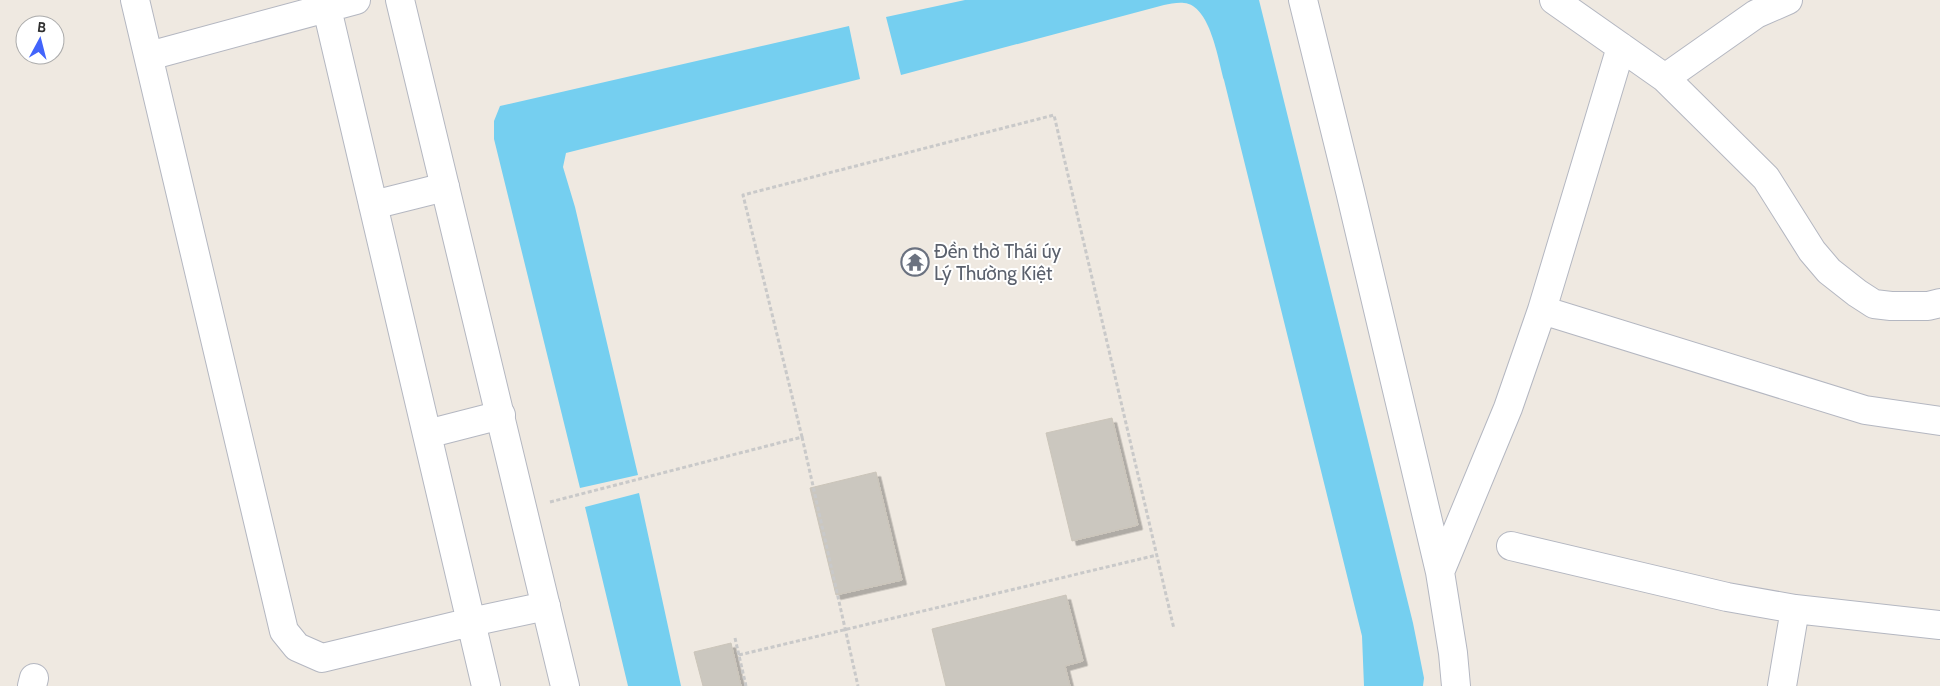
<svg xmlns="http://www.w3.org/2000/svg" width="1940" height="686" font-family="Cabin,sans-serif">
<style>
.water{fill:#75cff0}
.building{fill:#cbc7bf;stroke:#cbc5ba;filter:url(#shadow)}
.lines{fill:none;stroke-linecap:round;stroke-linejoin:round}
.minor-casing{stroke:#b4b7c1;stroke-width:30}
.tertiary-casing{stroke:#b4b7c1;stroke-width:30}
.path{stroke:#c9c9c9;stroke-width:3;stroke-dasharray:4 2.5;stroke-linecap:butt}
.minor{stroke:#fff;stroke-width:28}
.tertiary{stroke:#fff;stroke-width:28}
.labels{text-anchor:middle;stroke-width:4;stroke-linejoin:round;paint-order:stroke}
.worship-label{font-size:19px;fill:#5b616d;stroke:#fff;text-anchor:start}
</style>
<defs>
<filter id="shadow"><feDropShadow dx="4.5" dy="4.5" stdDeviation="0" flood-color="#0004"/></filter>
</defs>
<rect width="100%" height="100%" fill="#efe9e1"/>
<path class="water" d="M965,0H1259L1413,623L1424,678L1423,686H1364L1362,636L1224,80C1218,59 1210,5 1184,3C1178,2 1170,4 1164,5L901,75L886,17Z
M849,26L860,79L566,153L563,167L575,207L638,475L580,488L494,139V121L500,106Z
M639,493L681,686H628L585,507Z"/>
<path class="building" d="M1112,418L1138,525L1072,541L1046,433Z
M876,472L902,580L836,595L810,488Z
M1066,595L1083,661L1065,666L1070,686H946L932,629Z
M731,643L741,686H703L694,652Z"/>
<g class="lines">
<g class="minor-casing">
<path id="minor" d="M135,0L284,631L297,647L322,658L471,622L546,606
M325,0L486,686
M1303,0L1350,191L1440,572L1453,653L1456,686
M1554,0L1665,78L1766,178L1812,251L1829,271L1857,293L1874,304L1891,306H1928L1940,303
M149,56L356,0
M1665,78L1756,14L1788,0
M373,205L445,187
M1542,310L1865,410L1940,421
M427,434L501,415
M1511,546L1727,597L1795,609L1940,625
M1440,572L1508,408L1542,310L1621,47
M32,686L34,678
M1782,686L1795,609"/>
</g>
<g class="tertiary-casing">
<path id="tertiary" d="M400,0L565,686"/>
</g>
<path class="path" d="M802,437L858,686
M550,502L802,437L743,195L1054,115L1174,629
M735,638L746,686
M739,655L1157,555"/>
<use href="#minor" class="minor"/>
<use href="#tertiary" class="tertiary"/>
</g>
<defs>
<g id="temple-ring" transform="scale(1.4375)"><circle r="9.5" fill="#fff" stroke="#6b7280" stroke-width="1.5"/><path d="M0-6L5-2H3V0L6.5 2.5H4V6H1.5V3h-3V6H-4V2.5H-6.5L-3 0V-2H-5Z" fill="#6b7280"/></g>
</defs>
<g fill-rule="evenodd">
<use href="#temple-ring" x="915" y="262"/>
</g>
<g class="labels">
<g class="worship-label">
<text x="934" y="258">Đền thờ Thái úy<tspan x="934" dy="22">Lý Thường Kiệt</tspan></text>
</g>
</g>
<g transform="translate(40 40) rotate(7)"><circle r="24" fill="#ffffff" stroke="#ababab"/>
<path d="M0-4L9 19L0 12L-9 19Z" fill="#4264fb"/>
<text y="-8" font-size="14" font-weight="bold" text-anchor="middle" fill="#2e2e2e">B</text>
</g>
</svg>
